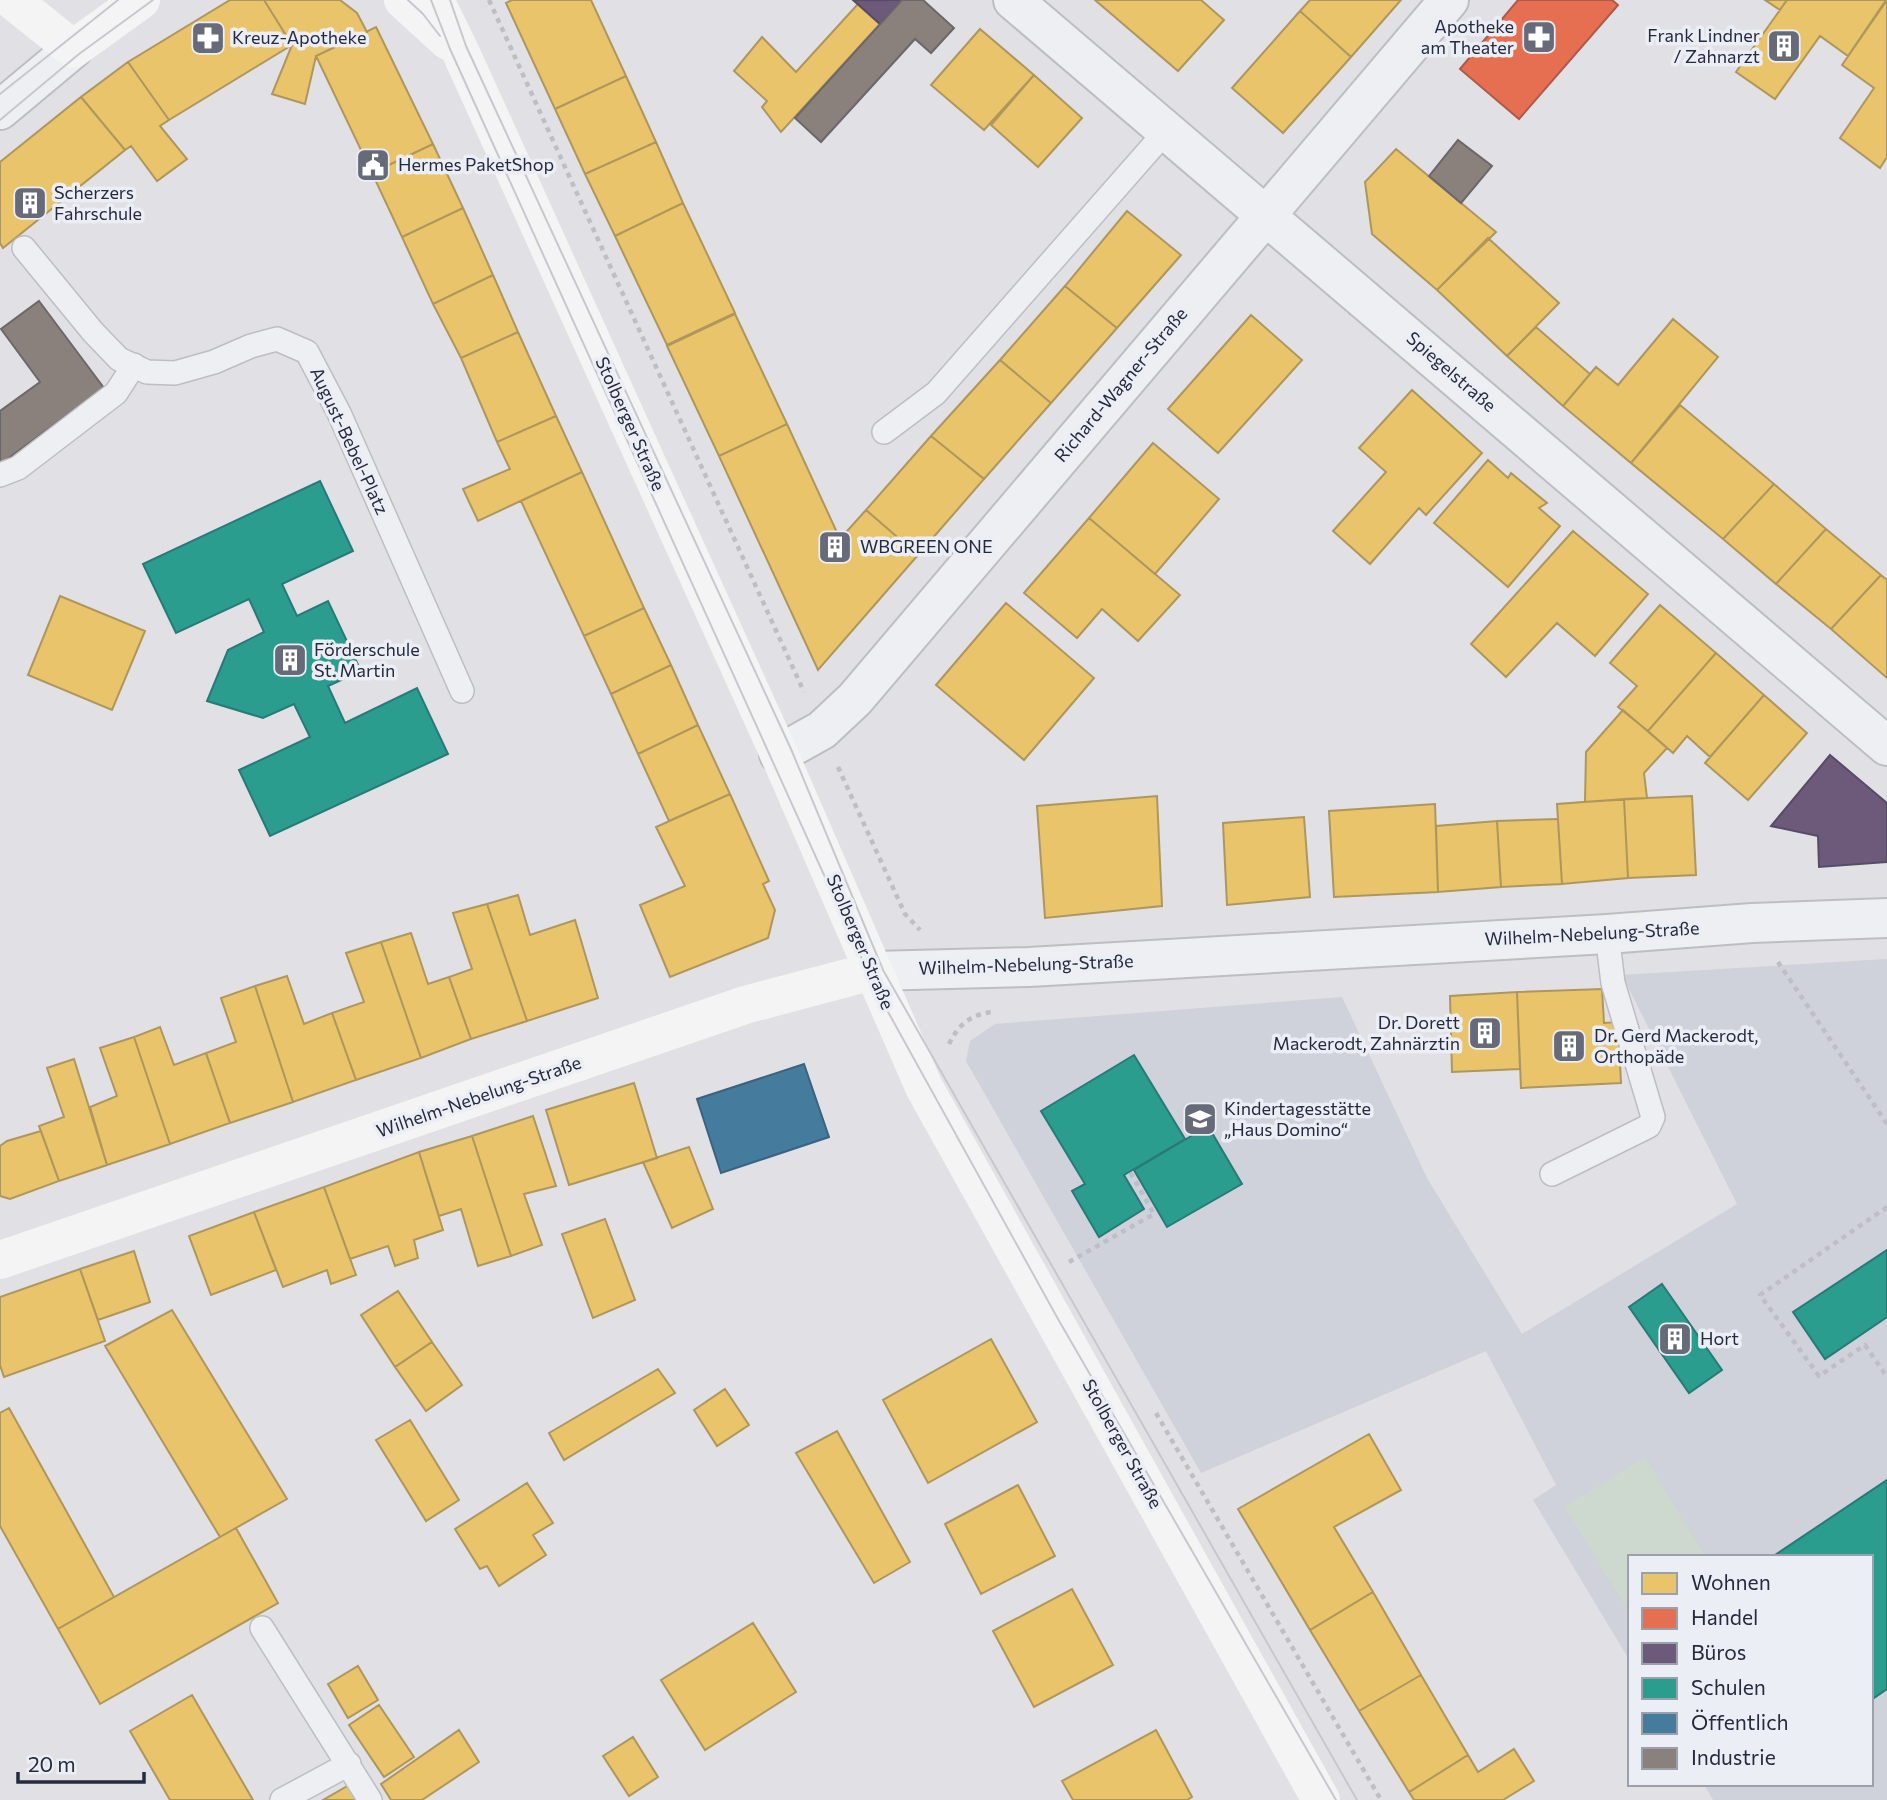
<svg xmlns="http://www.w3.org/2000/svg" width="1887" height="1800" font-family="Commissioner,sans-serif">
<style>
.built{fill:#cfd1db}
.green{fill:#cdd8cf}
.homes{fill:#e9c46a;stroke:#ae965d;stroke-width:2}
.shops{fill:#e76f51;stroke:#ad5a4c;stroke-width:2}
.offices{fill:#6d597a;stroke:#574b68;stroke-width:2}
.schools{fill:#2a9d8f;stroke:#287a77;stroke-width:2}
.public{fill:#457b9d;stroke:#3b6381;stroke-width:2}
.industry{fill:#8a817c;stroke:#6c676a;stroke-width:2}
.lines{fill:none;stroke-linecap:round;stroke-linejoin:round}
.lane-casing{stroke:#bdbdc3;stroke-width:26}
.street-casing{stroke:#bdbdc3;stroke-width:42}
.path{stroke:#bebfc5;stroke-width:4.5;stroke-dasharray:5 5;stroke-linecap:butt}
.lane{stroke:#eeeff2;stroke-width:23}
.street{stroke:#eeeff2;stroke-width:38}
.secondary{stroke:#f4f4f5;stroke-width:38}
.tram{stroke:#c7c8cd;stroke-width:2}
.labels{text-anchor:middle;stroke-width:7;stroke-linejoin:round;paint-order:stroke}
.poi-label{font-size:18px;fill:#252a3f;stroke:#eceef5;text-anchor:start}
.street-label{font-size:18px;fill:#252a3f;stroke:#eceef5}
</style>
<rect width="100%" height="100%" fill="#e0e0e5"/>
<path class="built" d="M1887,959V1800H1713L1704,1784H1871V1557H1630V1661L1533,1500L1556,1485L1486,1351L1201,1473L966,1061L970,1041L995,1024L1342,997L1427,1178L1522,1334L1737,1204L1622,975Z"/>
<path class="green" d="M1645,1457L1706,1557H1630V1614L1564,1507Z"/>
<path class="homes" d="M230,0H264L292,45L169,120L128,62Z
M264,0H340L357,13L367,32L316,56L305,104L272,94L292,45Z
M512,0H591L626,76L555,109L506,3Z
M1095,0H1201L1224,20L1178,71Z
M1310,0H1401L1351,57L1300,11Z
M1765,0H1787L1780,10Z
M1787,0H1886L1848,56L1820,36L1775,99L1736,72Z
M1887,0V157L1880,168L1840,138L1874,88L1842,65Z
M858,4L880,24L781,132L762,107L767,101L734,71L762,37L796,72Z
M1300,11L1351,57L1283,133L1232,88Z
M376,27L433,144L372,173L316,56Z
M980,29L1034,75L984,130L931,85Z
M128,62L169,120L160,126L187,159L157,181L131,146L125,150L81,97Z
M1034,75L1082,118L1038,167L991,125Z
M626,76L656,142L585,174L555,109Z
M81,97L125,150L3,248L0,243V162Z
M656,142L683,203L615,236L585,174Z
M433,144L463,208L402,237L372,173Z
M1396,149L1496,232L1437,290L1372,234L1365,182Z
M683,203L735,313L667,345L615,236Z
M463,208L493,275L433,304L402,237Z
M1127,211L1181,255L1117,328L1065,286Z
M1488,238L1559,303L1507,356L1437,290Z
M493,275L518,332L461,358L433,304Z
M1065,286L1117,328L1051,403L1000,360Z
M735,314L787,424L719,456L667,346Z
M1251,315L1302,360L1218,453L1168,409Z
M1673,319L1718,357L1631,463L1563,406L1596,367L1618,385Z
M1536,327L1590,374L1563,406L1507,356Z
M518,332L556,416L497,442L461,358Z
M1000,360L1051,403L984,479L931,436Z
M1412,390L1482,453L1426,515L1419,508L1370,564L1333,531L1386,472L1359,448Z
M1680,405L1774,484L1723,539L1631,463Z
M556,416L582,472L478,521L463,489L510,469L497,442Z
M787,424L840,539L866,510L918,555L818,670L719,456Z
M931,436L984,479L918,555L866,510Z
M1153,443L1219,499L1155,574L1089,518Z
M1488,460L1508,478L1511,473L1547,503L1539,508L1560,526L1508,587L1434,523Z
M582,472L644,608L584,636L521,501Z
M1774,484L1826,529L1776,584L1723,539Z
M1089,518L1180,595L1138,641L1102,609L1077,638L1024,593Z
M1826,529L1881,575L1831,629L1776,584Z
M1573,531L1648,594L1595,656L1557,623L1506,677L1471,644Z
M1881,575L1887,580V678L1831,629Z
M60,596L145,631L112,710L28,675Z
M1006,603L1094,678L1024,760L936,685Z
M1660,605L1716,653L1648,731L1618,707L1637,686L1610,663Z
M644,608L671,665L611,694L584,636Z
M1716,653L1764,695L1710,757L1687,736L1673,753L1648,731Z
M671,665L698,725L638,754L611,694Z
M1764,695L1807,733L1748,800L1705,763Z
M1623,710L1667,748L1644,773L1647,798L1585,802L1586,752Z
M698,725L730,794L669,821L638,754Z
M730,794L769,881L763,884L775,910L768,938L670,977L640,905L685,886L656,827Z
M1157,796L1162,906L1045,918L1037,806Z
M1692,796L1696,875L1628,878L1624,799Z
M1624,799L1628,878L1562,884L1557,804Z
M1435,804L1438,892L1334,897L1329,811Z
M1304,817L1310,897L1227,905L1223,823Z
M1558,819L1562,884L1501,887L1497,821Z
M1497,821L1501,887L1438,892L1436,826Z
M518,895L530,935L575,920L598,998L527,1021L487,904Z
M487,904L527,1021L471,1039L449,977L472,969L453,913Z
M411,933L428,984L449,977L471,1039L421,1058L381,942Z
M381,942L421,1058L356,1080L332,1013L364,1002L346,953Z
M287,976L304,1024L332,1013L356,1080L293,1102L255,986Z
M255,986L293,1102L230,1123L206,1053L236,1042L221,998Z
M1602,989L1604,1023L1618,1022L1621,1083L1521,1088L1517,992Z
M1517,992L1520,1069L1452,1072L1450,996Z
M160,1027L174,1065L206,1053L230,1123L170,1144L134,1037Z
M134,1037L170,1144L107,1165L90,1107L117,1096L100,1048Z
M74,1059L107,1165L59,1181L39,1126L64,1117L47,1068Z
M634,1083L657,1158L569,1185L546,1110Z
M533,1116L556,1186L524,1194L542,1245L511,1256L472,1136Z
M41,1131L59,1181L10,1199L0,1196V1146L7,1141Z
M472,1136L511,1256L478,1266L461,1209L439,1216L419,1152Z
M689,1147L713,1209L672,1228L643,1162Z
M419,1152L443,1230L414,1240L418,1258L395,1266L388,1246L350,1259L324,1187Z
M324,1187L356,1275L331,1284L327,1270L283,1287L254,1212Z
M254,1212L276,1270L211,1295L189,1236Z
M605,1219L635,1300L593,1318L562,1234Z
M134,1251L150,1302L98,1320L80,1269Z
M80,1269L105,1341L4,1377L0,1365V1297Z
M398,1291L432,1342L395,1367L361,1315Z
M172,1310L287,1499L220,1537L105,1346Z
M991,1339L1037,1422L928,1483L883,1400Z
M432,1342L462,1385L426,1411L395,1367Z
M658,1369L675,1393L564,1460L549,1433Z
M725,1389L749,1425L717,1446L694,1410Z
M9,1408L114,1597L58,1629L0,1526V1413Z
M410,1420L459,1500L426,1521L376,1440Z
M837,1431L910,1562L874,1583L796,1453Z
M1369,1434L1401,1490L1334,1527L1373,1592L1310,1630L1238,1509Z
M527,1483L553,1523L533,1535L546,1555L499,1586L487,1566L480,1569L455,1529Z
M1018,1485L1055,1556L981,1594L945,1524Z
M236,1528L278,1603L100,1704L58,1629Z
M1072,1589L1113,1665L1034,1707L993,1631Z
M1373,1592L1421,1675L1359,1711L1310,1630Z
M753,1623L796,1692L705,1750L661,1680Z
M358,1666L378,1700L348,1718L328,1684Z
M1421,1675L1468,1755L1409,1792L1359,1711Z
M192,1695L253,1800H170L130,1731Z
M379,1705L414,1757L384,1777L349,1725Z
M459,1730L479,1762L422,1800H391L381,1784Z
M1156,1730L1192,1797L1187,1800H1073L1062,1781Z
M633,1737L658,1777L629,1796L603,1756Z
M1514,1749L1534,1781L1503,1800H1414L1409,1792L1468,1755L1478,1772Z
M349,1785L358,1800H323Z"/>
<path class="shops" d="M1518,0H1612L1618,5L1519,119L1460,69Z"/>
<path class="offices" d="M853,0H902L880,24Z
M1830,755L1887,803V862L1819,867L1818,836L1771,826Z"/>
<path class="schools" d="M320,481L353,551L282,584L297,616L328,601L361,671L328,686L345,723L417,688L448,754L270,836L239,770L310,737L294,704L263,718L207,701L228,650L264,632L249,599L176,633L143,564Z
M1134,1055L1185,1139L1124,1175L1144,1209L1099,1237L1072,1191L1085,1184L1041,1111Z
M1208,1126L1242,1184L1167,1227L1134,1170Z
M1887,1250V1317L1825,1359L1793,1312Z
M1662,1284L1722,1370L1689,1393L1629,1307Z
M1887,1480V1689L1871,1700V1557H1772Z"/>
<path class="public" d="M804,1064L829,1137L721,1173L697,1099Z"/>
<path class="industry" d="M902,0H923L954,28L931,53L915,39L821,142L795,118Z
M1458,140L1492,166L1461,203L1429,176Z
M39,301L104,388L2,463L0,460V411L40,382L1,329Z"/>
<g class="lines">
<g class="lane-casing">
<path id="lane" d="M24,248L93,332L119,359L147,372L175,373L214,362L251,346L277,339L307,352L339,413L462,691
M884,432L936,393L1167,130
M0,475L18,468L116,393L134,365
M1552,1174L1649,1126L1653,1117L1613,983L1607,934
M262,1628L370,1800
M282,1800L349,1764"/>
</g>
<g class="street-casing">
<path id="street" d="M1013,0L1887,746
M0,110L73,49
M779,754L822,730L855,699L1449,0
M873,971L1029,967L1607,934L1752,923L1887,918"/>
</g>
<path class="path" d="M489,0L804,692
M838,767L905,914L920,930
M1778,962L1887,1124
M949,1044C958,1025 971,1014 993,1012
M1887,1207L1760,1295L1819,1376L1865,1345L1887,1377
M1069,1262L1154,1214L1130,1172
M1156,1413L1381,1800"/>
<use href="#lane" class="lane"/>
<use href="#street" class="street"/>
<path class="secondary" d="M12,0L73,49L141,0
M403,0L448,41
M435,0L461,53L779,754L924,1087L1321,1800
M0,1260L745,1005L873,971"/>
<path class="tram" d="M408,0L423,14L440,36
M431,0L450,49L877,992L1058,1319L1336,1800
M450,0L466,46L791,749L883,970L1357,1800
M0,94L118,0
M0,120L79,54L153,0"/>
</g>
<defs>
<g id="pharmacy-square" transform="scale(1.75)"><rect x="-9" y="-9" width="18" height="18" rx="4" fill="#666a79" stroke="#eceef5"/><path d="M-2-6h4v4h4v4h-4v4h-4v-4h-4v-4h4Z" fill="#fff"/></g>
<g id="building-square" transform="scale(1.75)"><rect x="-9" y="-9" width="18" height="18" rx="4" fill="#666a79" stroke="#eceef5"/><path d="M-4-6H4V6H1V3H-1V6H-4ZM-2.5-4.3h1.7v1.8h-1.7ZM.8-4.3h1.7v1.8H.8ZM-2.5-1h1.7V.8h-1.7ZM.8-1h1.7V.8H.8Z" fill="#fff"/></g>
<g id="civic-square" transform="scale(1.75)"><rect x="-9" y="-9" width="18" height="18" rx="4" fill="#666a79" stroke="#eceef5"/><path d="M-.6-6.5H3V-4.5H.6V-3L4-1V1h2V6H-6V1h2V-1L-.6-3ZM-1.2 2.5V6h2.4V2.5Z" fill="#fff"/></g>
<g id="school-square" transform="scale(1.75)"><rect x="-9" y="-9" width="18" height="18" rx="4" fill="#666a79" stroke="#eceef5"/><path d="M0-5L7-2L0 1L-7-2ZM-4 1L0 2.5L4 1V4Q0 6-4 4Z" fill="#fff"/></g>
</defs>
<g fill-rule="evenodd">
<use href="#pharmacy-square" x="1539" y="37"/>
<use href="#pharmacy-square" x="208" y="38"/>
<use href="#building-square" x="1784" y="46"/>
<use href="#civic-square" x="373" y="165"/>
<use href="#building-square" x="30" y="203"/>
<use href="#building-square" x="835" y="547"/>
<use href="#building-square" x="290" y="660"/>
<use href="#building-square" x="1485" y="1033"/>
<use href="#building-square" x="1569" y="1046"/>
<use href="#school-square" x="1200" y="1119"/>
<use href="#building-square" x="1675" y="1339"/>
</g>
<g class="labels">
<g class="poi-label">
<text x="1514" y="33" text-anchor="end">Apotheke<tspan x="1514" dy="21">am Theater</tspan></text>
<text x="1760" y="42" text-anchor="end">Frank Lindner<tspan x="1760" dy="21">/ Zahnarzt</tspan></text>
<text x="232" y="44">Kreuz-Apotheke</text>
<text x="398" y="171">Hermes PaketShop</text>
<text x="54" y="199">Scherzers<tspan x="54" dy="21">Fahrschule</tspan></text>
<text x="860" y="553">WBGREEN ONE</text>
<text x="314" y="656">Förderschule<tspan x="314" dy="21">St. Martin</tspan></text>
<text x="1460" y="1029" text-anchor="end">Dr. Dorett<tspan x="1460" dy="21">Mackerodt, Zahnärztin</tspan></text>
<text x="1594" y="1042">Dr. Gerd Mackerodt,<tspan x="1594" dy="21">Orthopäde</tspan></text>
<text x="1224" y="1115">Kindertagesstätte<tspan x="1224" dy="21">„Haus Domino“</tspan></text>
<text x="1700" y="1345">Hort</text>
</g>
<g class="street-label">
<text transform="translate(1451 372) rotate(41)" y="6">Spiegelstraße</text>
<text transform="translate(1121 385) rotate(-50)" y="6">Richard-Wagner-Straße</text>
<text transform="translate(630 424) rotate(66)" y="6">Stolberger Straße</text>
<text transform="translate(349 441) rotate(65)" y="6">August-Bebel-Platz</text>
<text transform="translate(1592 934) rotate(-3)" y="6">Wilhelm-Nebelung-Straße</text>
<text transform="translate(860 942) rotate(67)" y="6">Stolberger Straße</text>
<text transform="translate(1026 965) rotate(-2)" y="6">Wilhelm-Nebelung-Straße</text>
<text transform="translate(479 1097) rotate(-19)" y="6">Wilhelm-Nebelung-Straße</text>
<text transform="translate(1122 1444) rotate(61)" y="6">Stolberger Straße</text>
</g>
</g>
<rect x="1628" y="1555" width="245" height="231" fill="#eceef5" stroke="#9ca0ac" stroke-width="2"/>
<rect x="1642" y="1573" width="35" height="21" fill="#e9c46a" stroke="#9ca0ac" stroke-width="2"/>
<text x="1691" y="1590" font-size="21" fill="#252a3f">Wohnen</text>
<rect x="1642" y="1608" width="35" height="21" fill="#e76f51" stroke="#9ca0ac" stroke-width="2"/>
<text x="1691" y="1625" font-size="21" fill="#252a3f">Handel</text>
<rect x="1642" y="1643" width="35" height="21" fill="#6d597a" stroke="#9ca0ac" stroke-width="2"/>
<text x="1691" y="1660" font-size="21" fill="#252a3f">Büros</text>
<rect x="1642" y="1678" width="35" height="21" fill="#2a9d8f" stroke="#9ca0ac" stroke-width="2"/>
<text x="1691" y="1695" font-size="21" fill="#252a3f">Schulen</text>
<rect x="1642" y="1713" width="35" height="21" fill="#457b9d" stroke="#9ca0ac" stroke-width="2"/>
<text x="1691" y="1730" font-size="21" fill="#252a3f">Öffentlich</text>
<rect x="1642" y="1748" width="35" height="21" fill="#8a817c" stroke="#9ca0ac" stroke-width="2"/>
<text x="1691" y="1765" font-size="21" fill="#252a3f">Industrie</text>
<path d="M18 1772v10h126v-10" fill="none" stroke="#252a3f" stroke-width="3.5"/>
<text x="28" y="1772" font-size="21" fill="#252a3f" stroke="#eceef5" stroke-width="5" paint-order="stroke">20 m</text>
</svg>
